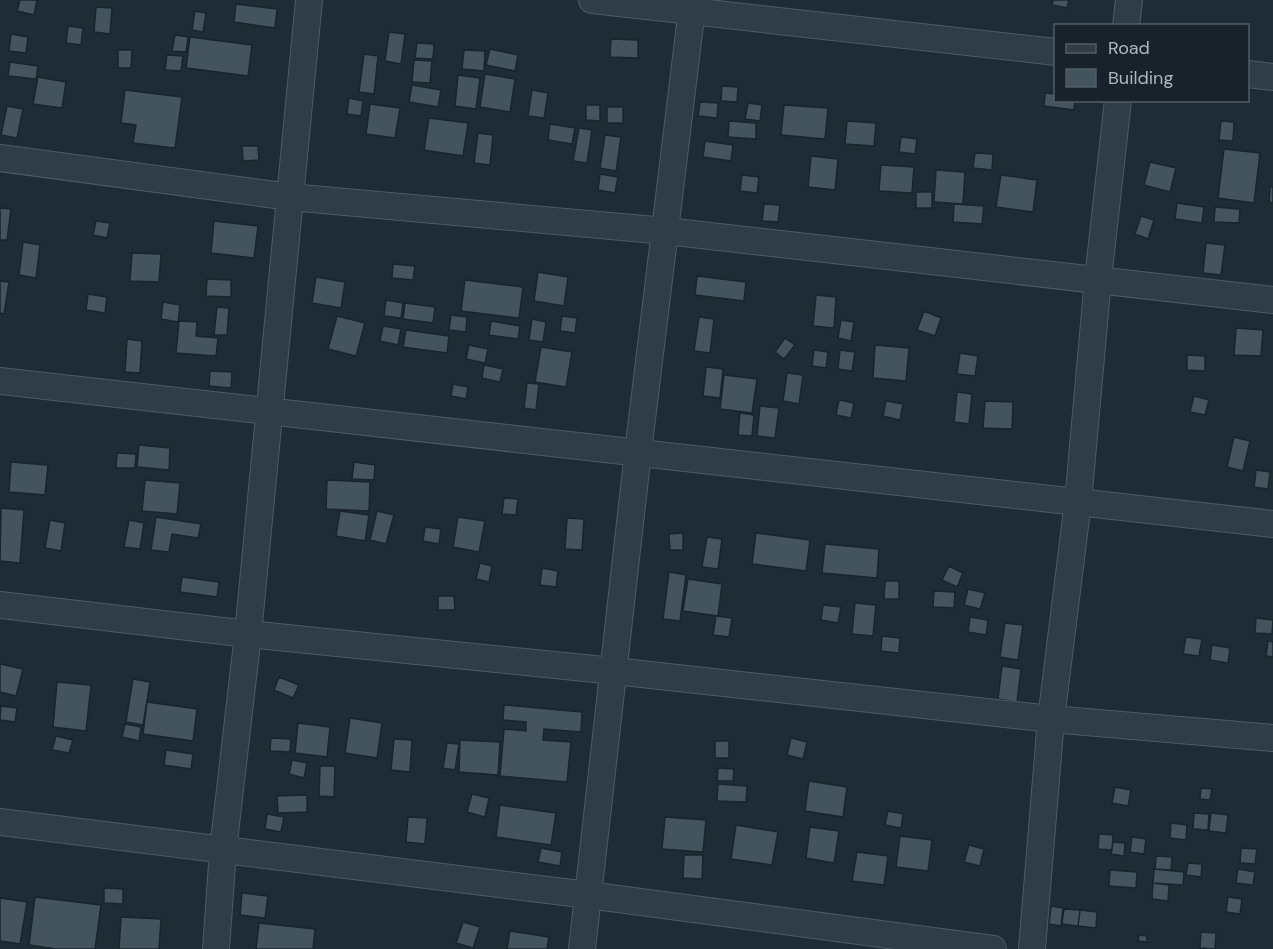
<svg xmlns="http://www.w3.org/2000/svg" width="1273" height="949" font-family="'DM Sans',sans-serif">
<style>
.building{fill:#44545f;stroke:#19242c;stroke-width:1.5}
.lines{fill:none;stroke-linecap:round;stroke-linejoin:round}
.street-casing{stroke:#4f5b64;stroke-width:28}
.street{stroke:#313d46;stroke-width:26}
</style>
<rect width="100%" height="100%" fill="#1e2c35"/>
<path class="building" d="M20,0H37L34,15L17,11Z
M1053,0H1069L1067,8L1052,5Z
M236,4L277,9L275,28L234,22Z
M96,7L112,8L110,34L94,32Z
M195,11L206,13L203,32L192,30Z
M68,26L83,28L81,45L66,43Z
M389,32L405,34L401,64L385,61Z
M11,34L28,37L26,53L9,51Z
M175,35L188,37L186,52L172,51Z
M190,37L252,45L248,76L186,68Z
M611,39L638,40V58L610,57Z
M417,43L434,44L433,59L415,58Z
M490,49L518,55L515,71L486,65Z
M118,50H132L131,68H118Z
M464,50L485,51L484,71L462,69Z
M364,54L378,56L374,94L359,92Z
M167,55L183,56L181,71L165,70Z
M414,60L432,61L430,83L412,82Z
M10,62L38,66L36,79L8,76Z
M485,74L515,79L510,112L480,107Z
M458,75L480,78L476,109L455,106Z
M38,77L66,82L62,108L33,104Z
M412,85L441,90L438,107L409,102Z
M722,86L738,87L737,102L721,101Z
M125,90L182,97L175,148L133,143L136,125L121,123Z
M532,90L548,93L544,118L528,116Z
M1045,93L1056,94V100H1075L1074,110L1044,106Z
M349,98L363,101L361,116L347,114Z
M700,102L718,103L717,118L698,116Z
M748,103L762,105L760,121L745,119Z
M370,104L400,108L395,138L366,134Z
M586,105H600V121L586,120Z
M784,105L828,108L825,139L781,135Z
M7,106L23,109L17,138L1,135Z
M607,107H623V123H607Z
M429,118L468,123L463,156L424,150Z
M729,121L756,123V139L728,137Z
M847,121L876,123L874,146L845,144Z
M1221,121L1234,122L1233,141L1219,140Z
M550,124L575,128L572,144L548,140Z
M579,128L592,130L587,163L573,161Z
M478,133L493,135L490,165L474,163Z
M605,135L621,137L616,171L600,168Z
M901,137L917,139L915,154L899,152Z
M705,141L733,145L731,161L703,157Z
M242,146H258L259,160L243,161Z
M1224,149L1260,153L1254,203L1218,198Z
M975,153L993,154L992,170L973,168Z
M811,156L838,159L835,190L808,187Z
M1150,162L1176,168L1170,192L1144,185Z
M881,165L914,167L912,193L879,191Z
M936,170L965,172L963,204L934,202Z
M600,174L618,177L615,193L598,190Z
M742,175L759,177L757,193L740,191Z
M1001,175L1037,180L1033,212L996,207Z
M1270,187H1273V203L1269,202Z
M916,192H932V208H916Z
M1177,203L1204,207L1202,223L1175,219Z
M764,204L780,205L778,222L762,221Z
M954,204L984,206L982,224L953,222Z
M1215,207L1240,209L1239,223L1214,222Z
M0,208L11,209L7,240H0Z
M1141,216L1154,220L1148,239L1135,234Z
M96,221L110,223L107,238L93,235Z
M214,221L258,226L254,258L211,253Z
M23,242L40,245L36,278L19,275Z
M1206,243L1225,245L1221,275L1203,273Z
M132,253L161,254L159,282L130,281Z
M393,264L415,266L413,280L392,278Z
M538,272L568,277L564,306L534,301Z
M697,276L746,282L744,301L695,295Z
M316,277L345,282L341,308L312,303Z
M207,279L231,280V297L206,296Z
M465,280L523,287L519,318L461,311Z
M0,281L9,282L4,314L0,313Z
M88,294L107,297L105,313L86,310Z
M816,295L836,297L834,328L813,326Z
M386,300L403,303L401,318L384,316Z
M163,302L180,305L178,322L161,319Z
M405,303L435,307L433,323L403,319Z
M217,307L229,308L227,335H214Z
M924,311L941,318L935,336L917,330Z
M451,315L467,317L466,332L449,330Z
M337,316L365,323L356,356L328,349Z
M562,316L577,318L575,333L560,331Z
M699,317L714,319L710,353L694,351Z
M532,319L546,322L543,342L529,340Z
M841,320L854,322L851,341L838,338Z
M179,321L197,322L196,336L218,338L216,356L176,353Z
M491,321L520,326L518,339L489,335Z
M383,326L401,329L398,345L380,341Z
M1236,328L1263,330L1261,356L1234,355Z
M406,330L449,336L447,353L403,347Z
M785,338L795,345L784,359L775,352Z
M127,339L142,341L140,373L125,372Z
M469,345L488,349L485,363L466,359Z
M875,345L909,348L906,381L873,378Z
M541,347L572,352L566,387L535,382Z
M814,350L828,352L826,368L812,366Z
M840,350L855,352L852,371L838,369Z
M960,353L978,356L975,376L957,374Z
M1187,355L1205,356V371L1187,370Z
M484,365L503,369L500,382L482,378Z
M706,367L723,369L720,398L703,396Z
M210,371L232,372L231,388L209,386Z
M787,373L803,375L799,404L783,401Z
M724,375L757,379L752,413L720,409Z
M527,383L539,384L536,410L524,408Z
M453,384L468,387L466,399L451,396Z
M957,392L972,394L969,424L954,422Z
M1194,396L1209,400L1205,415L1190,412Z
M839,400L854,403L851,418L836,415Z
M886,401L903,404L900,420L883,416Z
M985,401L1013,402L1012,429L983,428Z
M760,406L779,408L775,438L757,436Z
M740,413L754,415L752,436L738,435Z
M1234,437L1250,441L1243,471L1227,467Z
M139,445L170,448L169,470L137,467Z
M117,453L136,454L135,468H116Z
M11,462L48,465L45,495L9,492Z
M354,462L375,465L374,480L352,479Z
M1256,470L1270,472L1268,489L1254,487Z
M145,480L180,483L177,514L142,511Z
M327,480L370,482L369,511L326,509Z
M504,498L518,499L516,515L502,514Z
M1,508L24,510L20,563L0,561Z
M340,511L369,515L365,541L336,536Z
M377,511L394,515L386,544L370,540Z
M156,517L201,524L198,538L172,534L169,552L151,550Z
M458,517L485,521L479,552L453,547Z
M567,518L584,519L582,550L565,549Z
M50,520L65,523L61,551L45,548Z
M129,520L144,523L140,549L124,547Z
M425,527L441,529L439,544L423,541Z
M683,533V550H670L669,534Z
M756,533L810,540L806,571L752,564Z
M707,537L722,539L718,569L702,567Z
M825,544L879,549L877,578L822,573Z
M480,563L492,566L489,582L476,579Z
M949,566L963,573L957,587L942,580Z
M542,568L558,571L556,587L540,585Z
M669,572L686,575L680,621L663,619Z
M182,577L219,582L217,597L180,592Z
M688,579L722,584L718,616L683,611Z
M885,581H899V599H884Z
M968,589L985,593L980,609L964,605Z
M934,591L955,592L954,608L933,607Z
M438,596H454L455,610H438Z
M855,603L876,605L873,636L852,634Z
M823,605L841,607L838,623L821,620Z
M716,616L732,618L729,637L713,635Z
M970,617L988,620L986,635L968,632Z
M1256,618L1273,620L1272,634L1255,633Z
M1005,623L1023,625L1018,660L1000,657Z
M882,636L900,638L899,653L881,651Z
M1186,637L1202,639L1199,656L1183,654Z
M1268,641L1273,642V657L1266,656Z
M1212,645L1230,648L1228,663L1210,660Z
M0,664L23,669L16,696L0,692Z
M1002,666L1021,669L1017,702L998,699Z
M279,677L299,685L293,698L274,690Z
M133,679L150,682L143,725L126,722Z
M57,682L91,685L86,731L53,727Z
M147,702L197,709L193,741L143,734Z
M504,705L582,712L581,732L544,729L543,740L571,742L567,782L500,776L504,729L526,731V722L503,720Z
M1,706L17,708L15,722L0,720Z
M350,718L382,723L377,758L345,753Z
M298,723L330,727L327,757L295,753Z
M125,724L141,727L139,741L122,737Z
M56,736L73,740L69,753L52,750Z
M271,738L291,739L290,752L270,751Z
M791,738L807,742L803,759L787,755Z
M394,739L412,740L410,772L391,770Z
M460,740L500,742L498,775L459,772Z
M715,741H729V758H715Z
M447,743L459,744L455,770L443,768Z
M166,750L193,754L191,769L164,765Z
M292,760L307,763L304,778L289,774Z
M320,766H335L334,797L319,796Z
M718,768L734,769L733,781H717Z
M809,781L847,787L843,817L805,811Z
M718,784L747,786L746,802L717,801Z
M1115,787L1131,790L1128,806L1112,803Z
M1201,788L1212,789L1210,800L1200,799Z
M472,794L489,798L485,817L467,812Z
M307,795V812L278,813L277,796Z
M500,805L556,813L551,845L496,837Z
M888,811L903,814L901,828L885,825Z
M1194,813L1209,814L1208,830L1193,829Z
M1211,813L1228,815L1226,833L1209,831Z
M267,814L284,817L281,832L265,829Z
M408,817L427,818L425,844L406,842Z
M665,817L706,820L703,852L662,849Z
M1171,823L1187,825L1186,840L1170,838Z
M736,825L778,832L772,865L731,859Z
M810,827L839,831L834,863L806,858Z
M1099,834L1113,835L1112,850L1098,849Z
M900,836L932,840L928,871L896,867Z
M1132,837L1146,839L1144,854L1130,852Z
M1113,842L1125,843L1124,856L1111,854Z
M969,845L984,849L980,866L964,862Z
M541,848L562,852L560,866L538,862Z
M1241,848L1257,849L1255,864L1240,863Z
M857,852L888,856L884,885L852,881Z
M684,855H703L702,879L683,878Z
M1156,856L1172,857L1171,870L1155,869Z
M1188,863L1202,864L1201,877L1186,875Z
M1154,869L1184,872L1183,885L1153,883Z
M1238,869L1255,872L1253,885L1236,883Z
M1110,870L1137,872L1136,888L1109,886Z
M1153,883L1169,885L1168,901L1152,899Z
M104,888L123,889V904L104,903Z
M242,893L268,896L265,918L240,915Z
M35,897L101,905L95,949H56L29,945Z
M1228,897L1242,899L1240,914L1226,912Z
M0,898L27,902L20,944L0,941Z
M1051,906L1063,908L1061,926L1049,924Z
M1064,909L1080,910L1078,926L1062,924Z
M1080,910L1097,912L1096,928L1078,926Z
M121,917L161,919L159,949H119Z
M463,922L480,927L473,948L456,943Z
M259,923L315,929L313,949H256Z
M510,931L549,937L547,949H507Z
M1201,932L1216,933L1215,949L1200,948Z
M1139,935L1147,936V942L1138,941Z"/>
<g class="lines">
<g class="street-casing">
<path id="street" d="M592,0L1056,52
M1126,26L1129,0
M1248,74L1273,77
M0,158L290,197L666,231L1273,300
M0,381L1273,524
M0,605L248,634L614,671L1051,719L1273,738
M0,822L588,895L993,949
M216,949L223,850L248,634L309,0
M582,949L638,452L693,0
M1032,949L1051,719L1078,502L1098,279L1118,100"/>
</g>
<use href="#street" class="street"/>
</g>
<rect x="1054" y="24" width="195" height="78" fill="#17222a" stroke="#525e67" stroke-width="1.5"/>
<rect x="1066" y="44" width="30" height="9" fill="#313d46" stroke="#525e67" stroke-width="1.5"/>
<text x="1108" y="54" font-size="18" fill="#abb8c3">Road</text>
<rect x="1066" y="69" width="30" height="18" fill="#44545f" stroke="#525e67" stroke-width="1.5"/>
<text x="1108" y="84" font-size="18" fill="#abb8c3">Building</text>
</svg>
